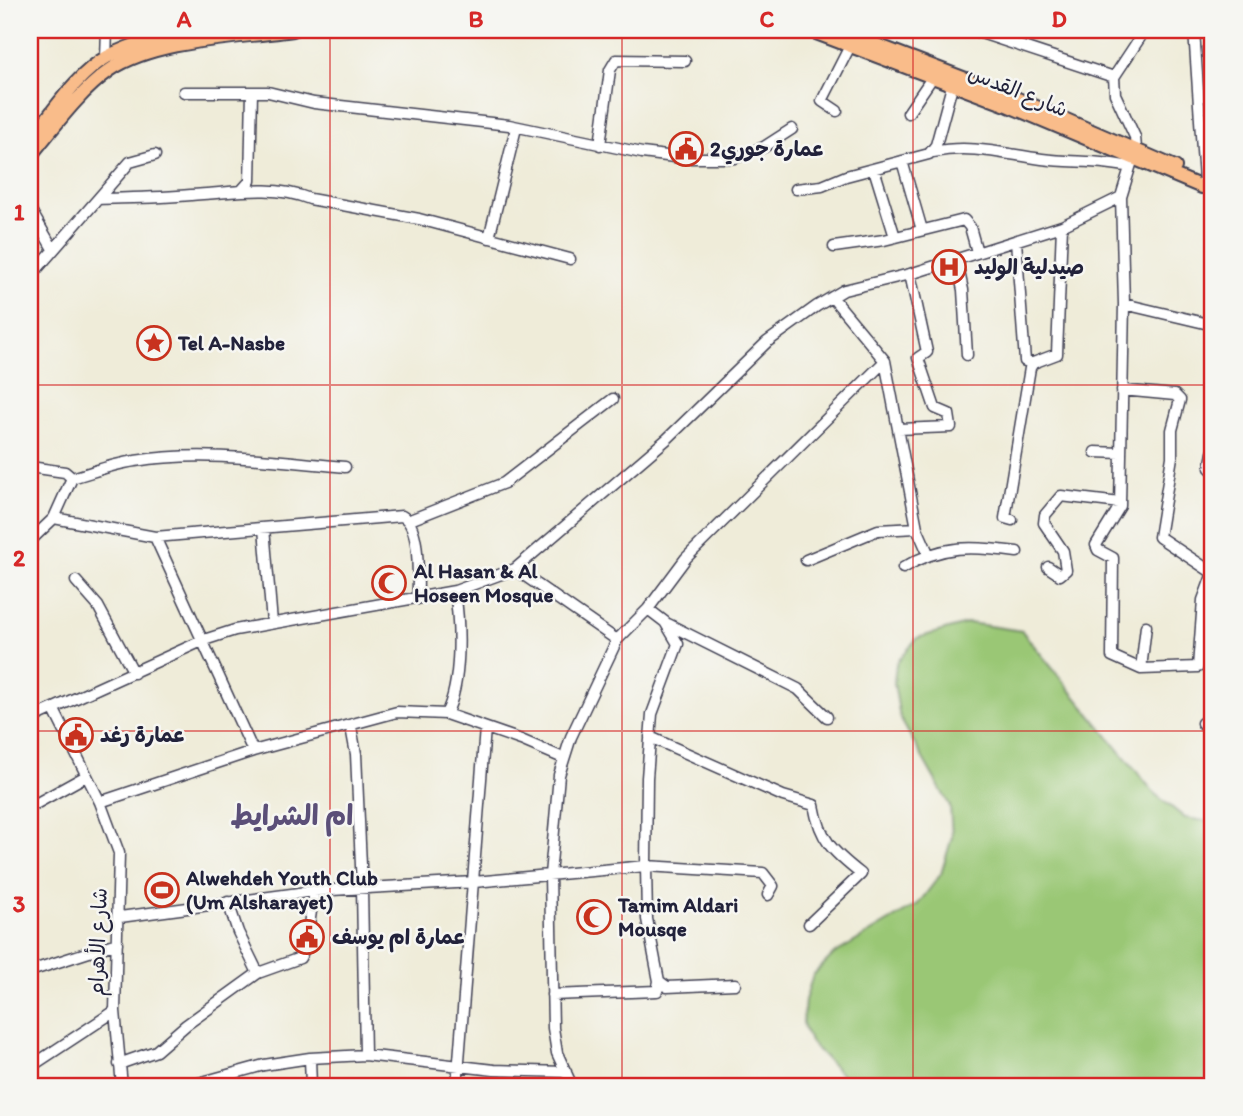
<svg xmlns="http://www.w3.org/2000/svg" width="1243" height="1116" font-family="Itim,'Playpen Sans Arabic',sans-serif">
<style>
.green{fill:#9ac775;stroke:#5e7458;stroke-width:2}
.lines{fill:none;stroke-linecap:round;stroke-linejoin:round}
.minor-casing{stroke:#414053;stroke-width:13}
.major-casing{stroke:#414053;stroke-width:16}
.minor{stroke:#fff;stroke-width:10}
.major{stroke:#f9bc8a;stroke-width:12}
.grid{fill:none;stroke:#d62828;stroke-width:2;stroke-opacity:0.55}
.labels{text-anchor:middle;stroke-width:5;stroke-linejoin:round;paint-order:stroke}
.street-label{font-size:21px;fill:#22223b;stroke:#f6f6f2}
.poi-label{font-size:21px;font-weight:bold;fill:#22223b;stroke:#f6f6f2;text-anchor:start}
.district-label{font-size:28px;font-weight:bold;fill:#5b4f78;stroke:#f6f6f2}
.neatline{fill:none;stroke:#d62828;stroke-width:2.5}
.grid-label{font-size:23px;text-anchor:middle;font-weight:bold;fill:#d62828}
</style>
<rect width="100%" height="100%" fill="#f6f6f2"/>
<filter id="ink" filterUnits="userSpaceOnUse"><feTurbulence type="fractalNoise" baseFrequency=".0143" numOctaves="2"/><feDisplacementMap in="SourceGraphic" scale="14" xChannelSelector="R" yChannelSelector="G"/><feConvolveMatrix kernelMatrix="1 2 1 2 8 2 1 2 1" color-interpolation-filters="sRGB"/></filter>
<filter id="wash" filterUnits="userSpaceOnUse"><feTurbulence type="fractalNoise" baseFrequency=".00686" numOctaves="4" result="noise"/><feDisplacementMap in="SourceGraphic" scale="28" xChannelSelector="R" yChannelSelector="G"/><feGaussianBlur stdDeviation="1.57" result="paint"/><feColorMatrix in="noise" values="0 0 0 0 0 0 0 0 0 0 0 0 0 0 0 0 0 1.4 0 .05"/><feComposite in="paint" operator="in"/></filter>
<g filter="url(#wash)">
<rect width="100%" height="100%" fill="#efecd9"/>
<path class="green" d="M969,623L1022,631L1155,794L1185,818L1213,822V1086H853L810,1042L803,1023L805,1000L813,975L834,954L918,904L941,874L952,837L950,806L900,718L894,683L896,664L917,638Z"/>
</g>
<g filter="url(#ink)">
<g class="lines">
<g class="minor-casing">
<path id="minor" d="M972,30L1114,77
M1194,30L1204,180
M106,58L107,30
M184,92H268L314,103L509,125L642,153L683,158H735L764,147L792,129
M837,111L822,101L850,46
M908,113L934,75
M30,123L36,133
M600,145L610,70L616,60L685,61
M933,152C971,144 1004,154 1042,159C1071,163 1100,160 1129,167
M902,161L922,230
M874,169L895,237
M796,189L822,186L846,176L929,154L936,145L952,86
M242,190L250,181L252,92
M98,199C129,198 160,198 191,195C232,193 271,184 310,199L419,219L570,259
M30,209L53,249
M489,238L516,128
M1016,241L1025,361L1033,363
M834,247L884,240L964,220L970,227L977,252
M956,258L963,290L967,355
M30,277L130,162L155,155
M1124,304L1213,325
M1122,390L1175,395L1180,400L1172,430V457L1159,537L1213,573
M898,429L951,427L949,414L935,408L918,358L927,352L910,274
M1095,452L1121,453
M1213,453L1210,468L1213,470
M30,467L65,472L72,478L54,518L30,541
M72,478C93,472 113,464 135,461C203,450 277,461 345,467
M54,518L155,537L253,751
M410,520L504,483L613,399
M1012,520L1005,518L1030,368L1033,363L1057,354L1062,226
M264,528L272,623
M917,528L928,553
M155,537L402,516C422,526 417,578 418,599
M806,560L878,530L917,528L885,361
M1048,567L1060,575L1066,570L1063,551L1044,523L1045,515L1061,496L1120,503
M903,568C942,544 972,546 1017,552
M515,569L617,640L571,737L559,775L550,875L553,1028L557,1053L572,1086
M76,581L98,606L134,673
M668,624L798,689L827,717
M1146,626L1141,669L1198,667L1203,600L1213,573
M617,640L648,609L686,558L885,361L832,297
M1141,669L1112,656L1113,558L1098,550L1096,545L1120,506L1124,304L1121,197L1136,148L1135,137L1115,94L1114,77L1145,30
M54,710L100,802L119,853L115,1011L122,1086
M446,714C462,683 460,626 455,591
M30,719L204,640L235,630L455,591L515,569L667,439L767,342L817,306L844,290L910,274L1062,226L1121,197
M1202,723L1213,722
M351,727L356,754L362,888L365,1055
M650,737L783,796L814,805C820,840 833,852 861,874L809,924
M100,802L253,751L397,712L446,714L521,740L563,758
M30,807L86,776
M228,902L238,932L258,973
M120,917L314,891L474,882L646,866L647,778L652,714L678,644L665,622L648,609
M30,971L117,943
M735,984L667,987L659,981L647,919L646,866L763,873L773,886L768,895
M552,995L657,991L659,981
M310,1058L311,1086
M119,1064L156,1051L186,1025L258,973L300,958L306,945L314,891
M30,1067L115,1011
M188,1086L264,1065L310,1058L365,1055L494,1070L566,1072
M457,1086L485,728"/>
</g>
<g class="major-casing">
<path id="major" d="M808,30L1009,106L1202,187H1213
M838,30L1018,99L1175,167
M30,140C52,114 76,74 107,57C135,42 165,36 196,30
M30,156C55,126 78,93 110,70C155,39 240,38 293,30"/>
</g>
<use href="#minor" class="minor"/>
<use href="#major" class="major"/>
</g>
</g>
<path class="grid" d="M330,30V1086M622,30V1086M913,30V1086M30,385H1213M30,731H1213"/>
<defs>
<g id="civic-ring" transform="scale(1.75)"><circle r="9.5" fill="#f6f6f2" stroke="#c8321e" stroke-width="1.5"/><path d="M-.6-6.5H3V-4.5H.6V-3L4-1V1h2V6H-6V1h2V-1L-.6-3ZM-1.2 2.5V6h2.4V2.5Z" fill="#c8321e"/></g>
<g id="hospital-ring" transform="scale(1.75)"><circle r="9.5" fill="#f6f6f2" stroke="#c8321e" stroke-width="1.5"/><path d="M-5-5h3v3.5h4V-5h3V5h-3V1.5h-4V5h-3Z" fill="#c8321e"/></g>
<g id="sight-ring" transform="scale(1.75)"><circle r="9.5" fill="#f6f6f2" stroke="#c8321e" stroke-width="1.5"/><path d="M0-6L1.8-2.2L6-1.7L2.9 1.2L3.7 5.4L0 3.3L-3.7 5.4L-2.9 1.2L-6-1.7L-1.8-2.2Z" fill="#c8321e"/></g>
<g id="mosque-ring" transform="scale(1.75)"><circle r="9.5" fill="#f6f6f2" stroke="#c8321e" stroke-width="1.5"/><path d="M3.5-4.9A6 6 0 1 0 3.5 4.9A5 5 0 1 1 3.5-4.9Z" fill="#c8321e"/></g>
<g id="stadium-ring" transform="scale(1.75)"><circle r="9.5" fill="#f6f6f2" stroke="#c8321e" stroke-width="1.5"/><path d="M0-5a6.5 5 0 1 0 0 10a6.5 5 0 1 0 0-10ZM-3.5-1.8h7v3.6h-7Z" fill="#c8321e"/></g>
</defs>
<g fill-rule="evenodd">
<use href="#civic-ring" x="686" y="149"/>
<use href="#hospital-ring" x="949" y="267"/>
<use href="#sight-ring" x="154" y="343"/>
<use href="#mosque-ring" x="389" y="583"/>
<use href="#civic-ring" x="76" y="735"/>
<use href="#stadium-ring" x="162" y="890"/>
<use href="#mosque-ring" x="594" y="917"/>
<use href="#civic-ring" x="307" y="937"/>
</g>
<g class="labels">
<g class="street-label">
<text transform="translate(1018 91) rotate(22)" y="7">شارع القدس</text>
<text transform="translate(98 942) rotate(-88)" y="7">شارع الأهرام</text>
</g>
<g class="poi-label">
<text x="710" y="156">عمارة جوري2</text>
<text x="974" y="274">صيدلية الوليد</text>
<text x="178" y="350">Tel A-Nasbe</text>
<text x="414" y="578">Al Hasan &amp; Al<tspan x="414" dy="24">Hoseen Mosque</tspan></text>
<text x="100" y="742">عمارة رغد</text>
<text x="186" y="885">Alwehdeh Youth Club<tspan x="186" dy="24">(Um Alsharayet)</tspan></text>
<text x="618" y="912">Tamim Aldari<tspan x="618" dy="24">Mousqe</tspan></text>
<text x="332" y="944">عمارة ام يوسف</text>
</g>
<g class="district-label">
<text x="292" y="825">ام الشرايط</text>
</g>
</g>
<rect width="1243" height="1116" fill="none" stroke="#f6f6f2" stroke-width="77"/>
<rect x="38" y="38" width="1166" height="1040" class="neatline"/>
<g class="grid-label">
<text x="184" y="27">A</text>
<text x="476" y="27">B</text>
<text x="767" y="27">C</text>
<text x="1059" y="27">D</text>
<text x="19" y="220">1</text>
<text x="19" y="566">2</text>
<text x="19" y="912">3</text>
</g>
</svg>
